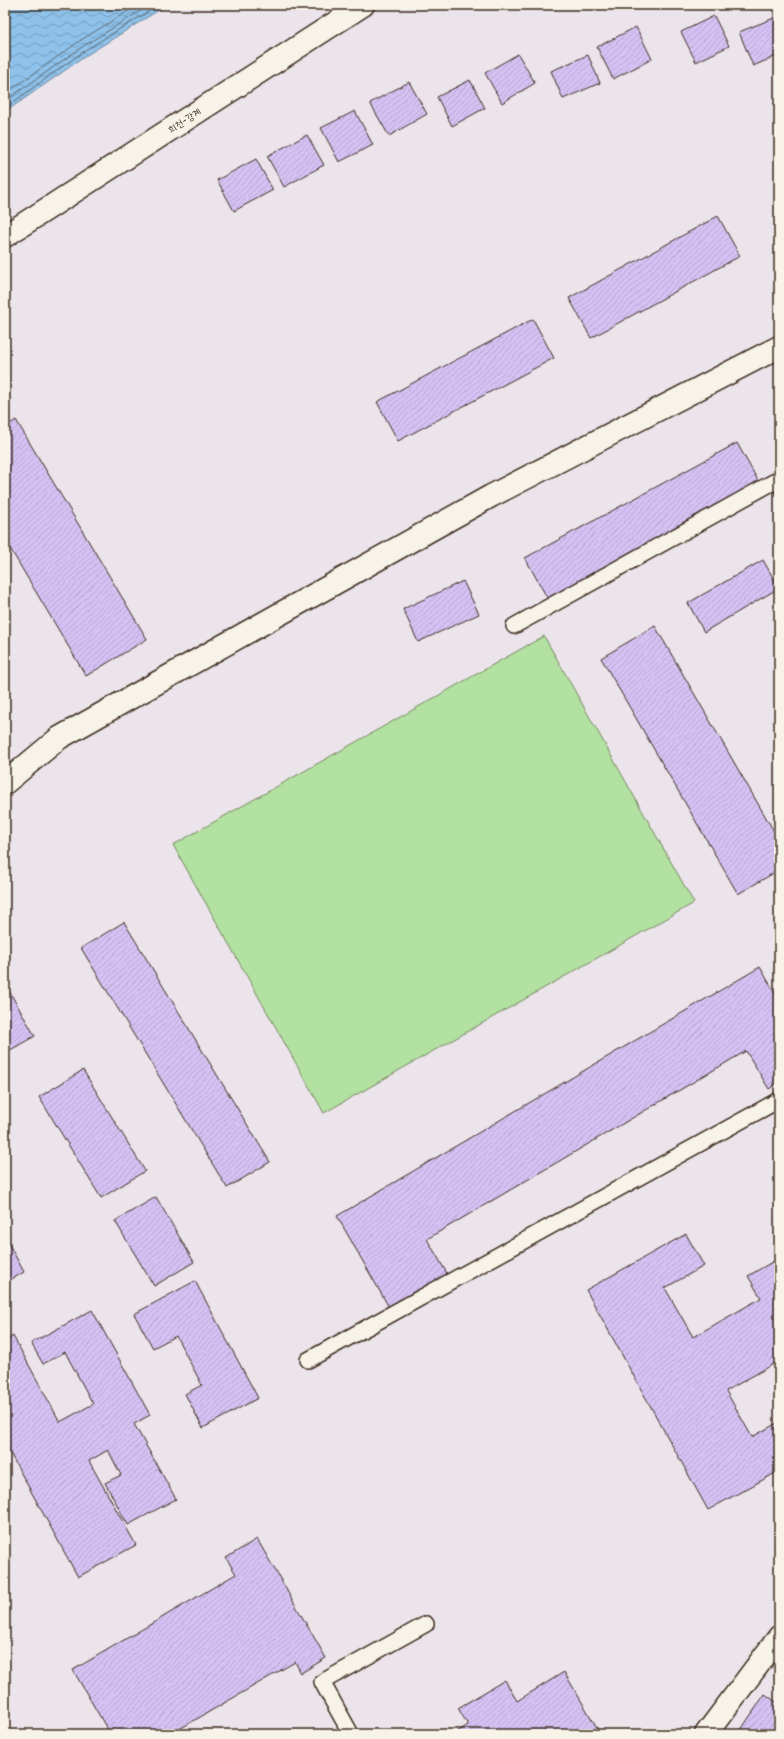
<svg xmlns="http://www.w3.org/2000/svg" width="784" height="1739" font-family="'Playpen Sans','Poor Story',sans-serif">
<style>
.grass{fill:#b2e1a1;stroke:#768660}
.water{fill:url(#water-waves);stroke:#6d8599}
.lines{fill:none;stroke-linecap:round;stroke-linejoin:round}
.shore{stroke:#5c6770;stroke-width:1}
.building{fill:url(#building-hatch);stroke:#3b2a1e}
.service-casing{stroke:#3b2a1e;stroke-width:18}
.tertiary-casing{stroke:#3b2a1e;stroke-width:25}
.secondary-casing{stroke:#3b2a1e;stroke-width:25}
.primary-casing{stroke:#3b2a1e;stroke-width:25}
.service{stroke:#f7f3e8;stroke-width:15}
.tertiary{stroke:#f7f3e8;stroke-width:22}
.secondary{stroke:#f7f3e8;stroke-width:22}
.primary{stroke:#f7f3e8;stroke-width:22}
.labels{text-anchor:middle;stroke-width:3;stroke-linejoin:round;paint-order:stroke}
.street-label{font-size:10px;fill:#3b2a1e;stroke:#f7f3e8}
</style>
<defs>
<pattern id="water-waves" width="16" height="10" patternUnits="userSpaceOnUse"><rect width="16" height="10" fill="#8ec2eb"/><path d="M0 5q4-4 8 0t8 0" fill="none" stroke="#759ebe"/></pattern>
<pattern id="building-hatch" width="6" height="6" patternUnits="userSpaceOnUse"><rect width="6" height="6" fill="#d4c2f3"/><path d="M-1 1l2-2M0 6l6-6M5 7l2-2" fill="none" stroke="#b7a7d0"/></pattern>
</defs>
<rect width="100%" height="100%" fill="#ece4eb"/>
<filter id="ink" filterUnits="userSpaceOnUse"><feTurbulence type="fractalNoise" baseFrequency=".025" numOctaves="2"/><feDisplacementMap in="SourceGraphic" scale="8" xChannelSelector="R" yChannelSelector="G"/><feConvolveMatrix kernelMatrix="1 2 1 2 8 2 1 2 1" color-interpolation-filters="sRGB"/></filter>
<g filter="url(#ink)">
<path class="grass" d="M544,636L694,903L324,1113L173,845Z"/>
<path class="water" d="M5,5H167L90,53L5,112Z"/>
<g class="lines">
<path class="shore" d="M5,94L81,40L138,5
M5,101L85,45L150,5
M5,108L87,49L159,5"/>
</g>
<path class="building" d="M714,16L729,46L696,62L681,32Z
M774,18L779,30V55L753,66L739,32Z
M636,27L652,59L613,79L597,47Z
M518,54L535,83L502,103L485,73Z
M588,55L600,83L563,99L551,71Z
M470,80L485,108L452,126L437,97Z
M409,82L427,114L389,136L370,103Z
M355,111L373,145L339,162L321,128Z
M307,135L324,165L284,187L267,156Z
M256,159L273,190L234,211L217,180Z
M718,216L740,256L591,338L569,298Z
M533,319L554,358L398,441L377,402Z
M16,420L147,639L86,676L5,540V427Z
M737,443L766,495L554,610L525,558Z
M763,560L779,588L704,632L688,603Z
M463,581L479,614L418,642L403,609Z
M655,626L779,840V870L738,894L601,658Z
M124,922L270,1162L227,1188L81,948Z
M760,967L779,1000V1082L769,1089L746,1051L427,1239L448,1275L390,1309L337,1216Z
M5,984L35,1036L5,1053Z
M83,1070L145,1171L101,1198L39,1097Z
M156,1197L194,1262L154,1286L115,1221Z
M686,1234L704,1266L665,1288L693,1337L761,1298L748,1276L779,1258V1361L726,1391L752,1437L779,1422V1471L708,1510L586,1290Z
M5,1237L24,1272L5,1283Z
M195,1281L258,1398L203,1428L185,1394L202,1385L176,1336L153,1348L134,1314Z
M92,1310L150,1415L134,1424L176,1499L128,1525L105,1483L121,1475L108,1450L89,1461L136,1545L78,1577L5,1444V1341L13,1336L60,1422L93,1404L65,1352L43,1364L31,1343Z
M257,1539L326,1658L301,1673L295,1662L171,1734H110L73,1670L236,1574L226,1558Z
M564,1672L599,1731L594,1734H454L468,1725L458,1708L505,1680L517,1701Z
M765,1694L779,1704V1734H738Z"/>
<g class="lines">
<g class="service-casing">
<path id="service" d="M514,626L777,480L779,485
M308,1360L779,1100
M351,1734L322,1682L426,1624"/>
</g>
<g class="tertiary-casing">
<path id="tertiary" d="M706,1734L779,1637"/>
</g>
<g class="secondary-casing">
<path id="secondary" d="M5,783L59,738L260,625L491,496L779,347"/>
</g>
<g class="primary-casing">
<path id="primary" d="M5,236L363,5"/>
</g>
<use href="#service" class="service"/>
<use href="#tertiary" class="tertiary"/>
<use href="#secondary" class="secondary"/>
<use href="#primary" class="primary"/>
</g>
</g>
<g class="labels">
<g class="street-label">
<text transform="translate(184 120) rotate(-33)" y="4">희천-강계</text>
</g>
</g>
<rect width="784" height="1739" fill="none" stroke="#f7f3e8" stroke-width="20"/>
<rect x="10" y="10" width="764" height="1719" fill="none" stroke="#3b2a1e" stroke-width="1.5" filter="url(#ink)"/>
</svg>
